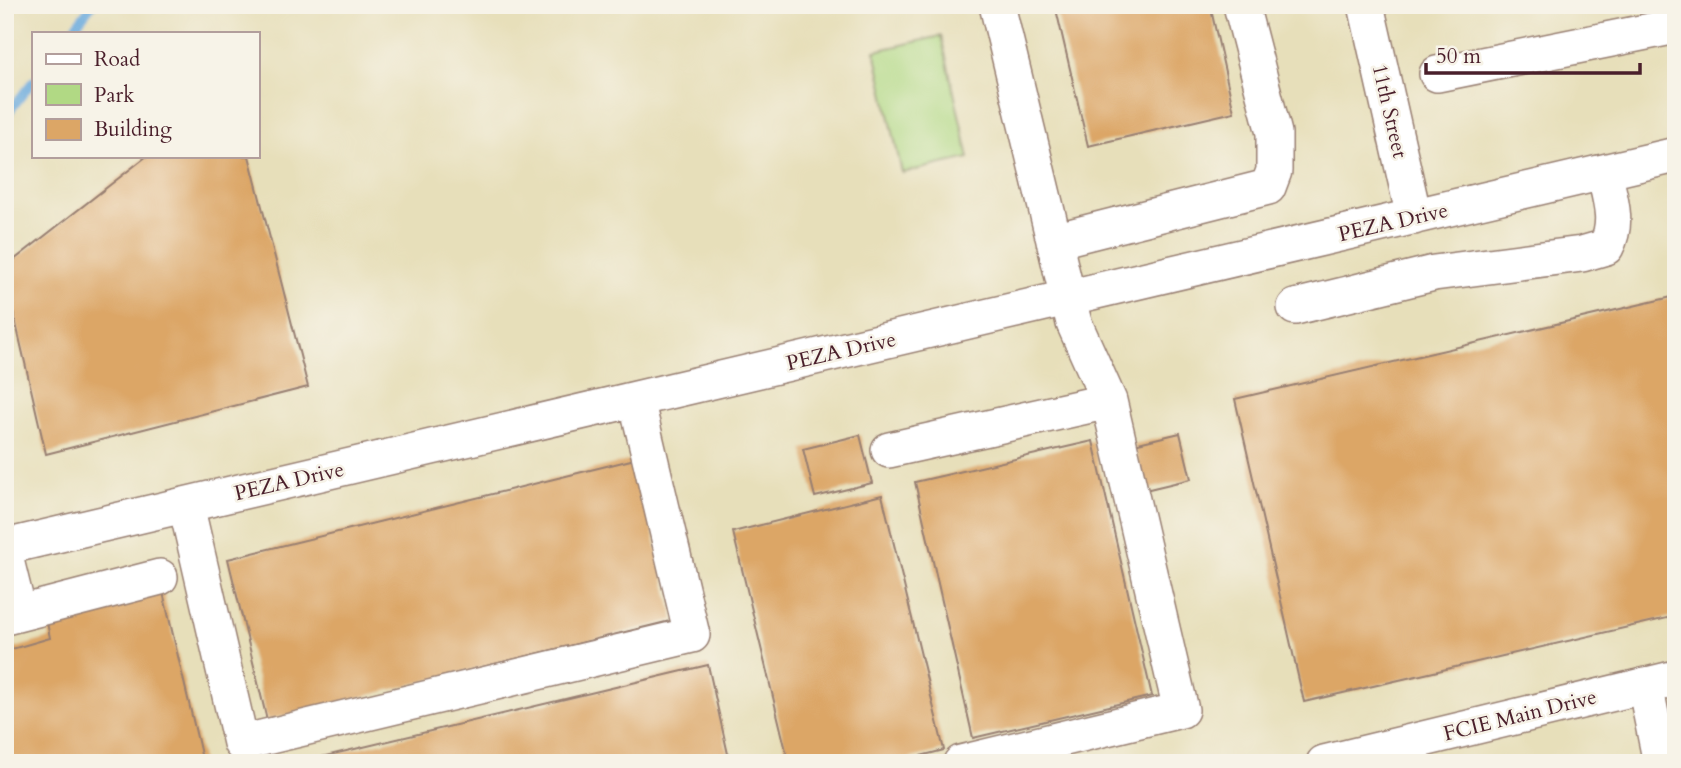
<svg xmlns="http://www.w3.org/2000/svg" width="1681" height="768" font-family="Cardo,serif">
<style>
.green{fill:#b1d984;stroke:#7e7c58;stroke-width:2}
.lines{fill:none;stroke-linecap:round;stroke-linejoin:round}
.stream{stroke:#6baadd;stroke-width:9}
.building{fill:#dca666}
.minor-casing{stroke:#987f72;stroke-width:38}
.minor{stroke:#fff;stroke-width:35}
.labels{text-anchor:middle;stroke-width:5;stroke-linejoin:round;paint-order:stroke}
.street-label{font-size:21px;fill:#4a1f2b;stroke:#f7f3e8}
</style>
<rect width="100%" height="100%" fill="#f7f3e8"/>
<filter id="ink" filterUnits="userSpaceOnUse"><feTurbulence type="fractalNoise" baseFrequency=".0143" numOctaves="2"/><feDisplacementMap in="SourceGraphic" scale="14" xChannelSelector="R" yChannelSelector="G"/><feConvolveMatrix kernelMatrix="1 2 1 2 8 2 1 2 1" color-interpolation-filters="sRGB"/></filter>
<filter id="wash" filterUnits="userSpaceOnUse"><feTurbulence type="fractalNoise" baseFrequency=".00686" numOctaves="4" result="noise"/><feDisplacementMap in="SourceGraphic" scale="28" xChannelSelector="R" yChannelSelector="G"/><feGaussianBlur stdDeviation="1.57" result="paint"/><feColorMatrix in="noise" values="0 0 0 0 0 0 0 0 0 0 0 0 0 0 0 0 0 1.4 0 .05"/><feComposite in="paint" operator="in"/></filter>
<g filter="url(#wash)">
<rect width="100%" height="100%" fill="#e7dfba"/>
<path class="green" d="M941,36L969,158L902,173L875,51Z"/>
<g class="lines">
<path class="stream" d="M70,33L92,5
M5,117L33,81"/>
</g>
<g id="blocks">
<path class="building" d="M1055,5H1210L1234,112L1088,146Z
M147,156H249L308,387L46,454L5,276V267Z
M1676,296V616L1304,702L1235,399Z
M1180,433L1191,479L1145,490L1134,444Z
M860,435L872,483L815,497L803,449Z
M1093,441L1152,696L973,738L915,482Z
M635,459L674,620L267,720L228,559Z
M882,495L944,750L893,763H789L733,532Z
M162,588L203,763H5V651L50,638L46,617Z
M708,665L730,763H300V762Z"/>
</g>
</g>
<g filter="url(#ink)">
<use href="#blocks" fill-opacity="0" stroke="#987f72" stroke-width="2"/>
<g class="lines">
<g class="minor-casing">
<path id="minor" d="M1366,5L1414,217
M1437,74L1676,26
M1054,241L1268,187L1274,171V133L1241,5
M1295,307L1434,273L1582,254L1606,247C1619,222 1610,199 1604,172
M889,450L1109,401
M186,505L241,743L692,635L636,399
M5,547L1676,155
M5,556L19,613
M5,617L160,577
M1645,685L1661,763
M961,763L1181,710L1109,401L1074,323L997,5
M1324,763L1676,678"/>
</g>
<use href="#minor" class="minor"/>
</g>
</g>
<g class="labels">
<g class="street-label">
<text transform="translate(1390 111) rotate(77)" y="7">11th Street</text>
<text transform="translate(1393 222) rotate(-13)" y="7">PEZA Drive</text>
<text transform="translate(841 351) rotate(-13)" y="7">PEZA Drive</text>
<text transform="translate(289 481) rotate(-13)" y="7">PEZA Drive</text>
<text transform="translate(1520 715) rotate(-14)" y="7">FCIE Main Drive</text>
</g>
</g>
<rect width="1681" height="768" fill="none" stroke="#f7f3e8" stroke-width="28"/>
<rect x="32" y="32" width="228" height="126" fill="#f7f3e8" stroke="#b29e9c" stroke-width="2"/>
<rect x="46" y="54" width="35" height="10" fill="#ffffff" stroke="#b29e9c" stroke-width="2"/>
<text x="94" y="66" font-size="21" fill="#4a1f2b">Road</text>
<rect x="46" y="84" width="35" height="21" fill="#b1d984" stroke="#b29e9c" stroke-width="2"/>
<text x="94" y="102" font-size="21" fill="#4a1f2b">Park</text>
<rect x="46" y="119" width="35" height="21" fill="#dca666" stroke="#b29e9c" stroke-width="2"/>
<text x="94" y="136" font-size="21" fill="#4a1f2b">Building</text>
<path d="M1426 63v10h214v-10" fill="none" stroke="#4a1f2b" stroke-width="3.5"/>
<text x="1436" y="63" font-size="21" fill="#4a1f2b" stroke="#f7f3e8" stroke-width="5" paint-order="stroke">50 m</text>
</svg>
